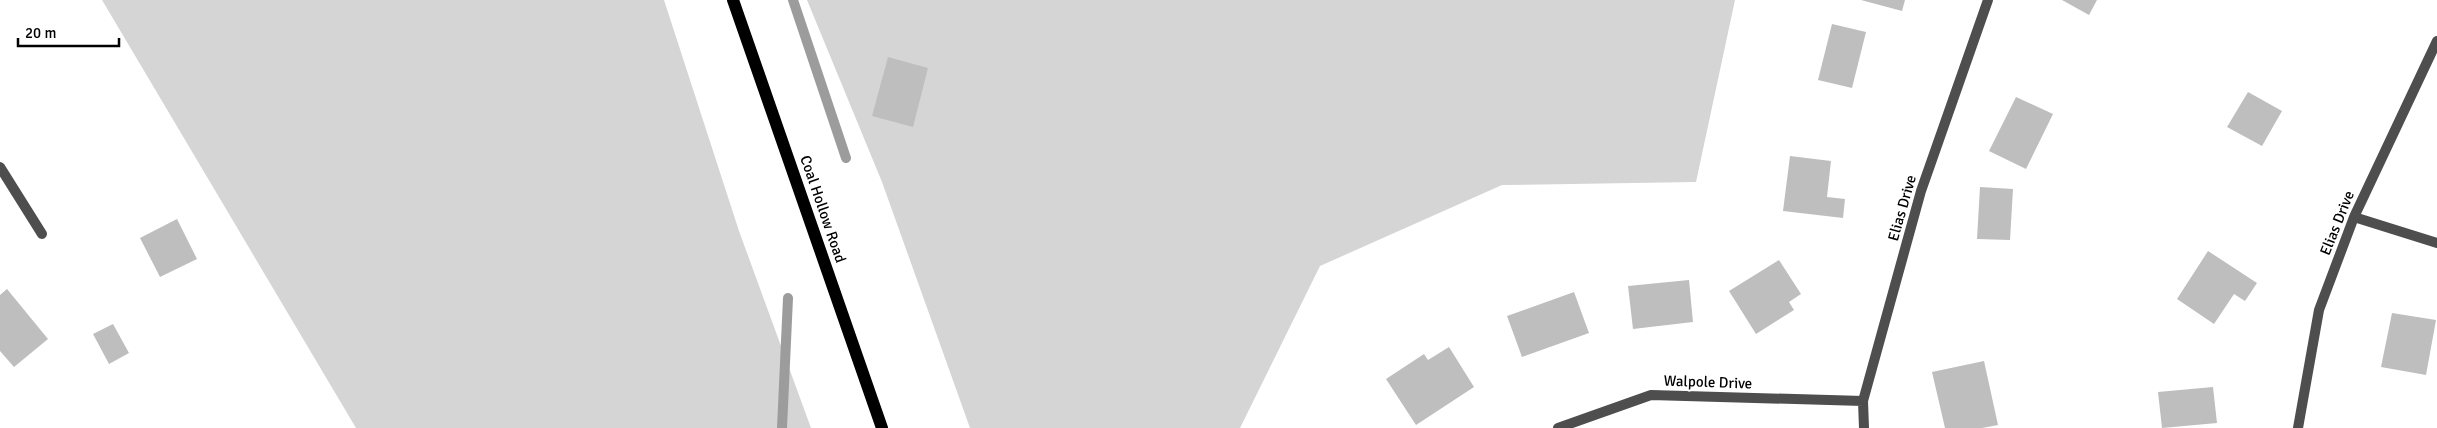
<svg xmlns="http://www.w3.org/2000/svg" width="2437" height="428" font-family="Signika,sans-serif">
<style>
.green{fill:#d5d5d5}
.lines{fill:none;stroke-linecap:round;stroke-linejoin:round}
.stream{stroke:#9c9c9c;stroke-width:10}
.building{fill:#bebebe}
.minor{stroke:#4e4e4e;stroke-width:10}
.primary{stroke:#000;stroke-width:12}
.labels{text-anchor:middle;stroke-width:4;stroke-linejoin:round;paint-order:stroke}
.street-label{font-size:15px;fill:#000;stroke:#fff}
</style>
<rect width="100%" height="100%" fill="#fff"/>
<path class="green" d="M102,0H664L739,231L811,428H356Z
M807,0H1735L1696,182L1502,185L1320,266L1240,428H970L882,182Z"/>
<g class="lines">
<path class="stream" d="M793,0L846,158
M782,428L788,298"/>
</g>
<path class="building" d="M1861,0H1905L1902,11Z
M2062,0H2097L2089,15Z
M1832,24L1866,32L1852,88L1818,80Z
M888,57L928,68L913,127L872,116Z
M2248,92L2282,111L2262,146L2227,127Z
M2016,97L2053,114L2026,169L1989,151Z
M1790,156L1831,161L1827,197L1845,199L1843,218L1783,211Z
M1980,187L2013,189L2010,240L1977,239Z
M177,219L197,259L160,277L140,238Z
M2208,251L2257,283L2245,301L2234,294L2214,324L2177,299Z
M1779,260L1801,294L1789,302L1794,310L1756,334L1729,291Z
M1689,280L1693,322L1633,329L1628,286Z
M7,289L48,339L14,367L0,351V295Z
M1574,292L1589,333L1522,357L1507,316Z
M2392,313L2436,320L2426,375L2381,367Z
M113,324L129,353L109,364L93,334Z
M1449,347L1474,387L1416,425L1386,379L1424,354L1428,360Z
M1984,361L1998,425L1982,428H1945L1932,372Z
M2213,387L2217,423L2162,428L2158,392Z"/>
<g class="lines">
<path class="minor" d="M0,167L42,234
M2354,217L2437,243
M1558,428L1651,395L1863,401
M1864,428L1863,401L1921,191L1988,0
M2298,428L2319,310L2354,217L2437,41"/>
<path class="primary" d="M733,0L882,428"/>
</g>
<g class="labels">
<g class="street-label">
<text transform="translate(1902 208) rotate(-74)" y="5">Elias Drive</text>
<text transform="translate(823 209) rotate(71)" y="5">Coal Hollow Road</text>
<text transform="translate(2337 223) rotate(-68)" y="5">Elias Drive</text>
<text transform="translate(1708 382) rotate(2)" y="5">Walpole Drive</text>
</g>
</g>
<path d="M18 38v8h101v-8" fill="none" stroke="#000000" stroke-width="2.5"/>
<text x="25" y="38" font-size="15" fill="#000000" stroke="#ffffff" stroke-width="4" paint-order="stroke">20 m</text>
</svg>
